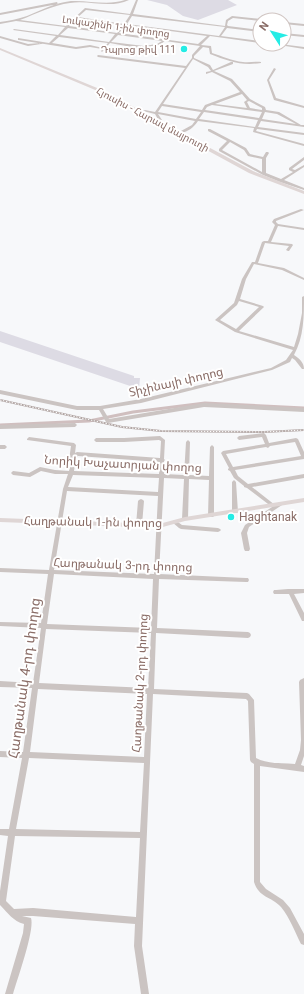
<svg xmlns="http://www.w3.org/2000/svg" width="304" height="994" font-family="Roboto,'Noto Sans Armenian',sans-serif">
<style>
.green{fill:#dddbe4}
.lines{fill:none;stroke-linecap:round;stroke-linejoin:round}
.canal{stroke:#d0bfbf;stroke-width:3}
.minor{fill:#cbc4c2;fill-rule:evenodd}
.major{fill:#dfd6d5;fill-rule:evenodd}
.highway{fill:#dfd6d5;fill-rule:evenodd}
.rail-casing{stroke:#b1a5a3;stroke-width:2}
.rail{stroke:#fff;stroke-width:1;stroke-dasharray:1.5;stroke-linecap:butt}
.poi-dot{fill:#25ece5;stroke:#fff;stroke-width:1.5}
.labels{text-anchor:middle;stroke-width:4;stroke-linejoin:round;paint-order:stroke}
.far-street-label{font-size:10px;fill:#8a6d67;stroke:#fff}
.far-poi-label{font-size:10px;fill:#8a6d67;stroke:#fff;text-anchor:end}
.street-label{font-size:12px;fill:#8a6d67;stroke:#fff}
.poi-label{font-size:12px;fill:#8a6d67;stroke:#fff;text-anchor:start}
.near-street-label{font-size:14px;fill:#8a6d67;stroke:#fff}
</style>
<rect width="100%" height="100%" fill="#f7f8fa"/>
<path class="green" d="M147,0H228L237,5L198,20L183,16L167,5Z
M0,331L134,376V378H140L139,389L0,342Z"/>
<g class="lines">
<path class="canal" d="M0,425L89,421L133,412L205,403L304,408"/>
<path class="minor" d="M125,0H129C110,9 90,0 70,3C53,5 36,14 20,20L66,26L85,8L130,14L136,0H138L133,14L225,26L226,20L232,16L261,19L260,21L233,18L228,21L227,25L228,26L260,30V32L227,28L221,36L260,41V43L210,36L201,45L211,46L212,53C222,56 232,61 243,62C249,63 256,61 261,62V63C241,66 228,61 210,54L209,48L203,47L194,56V58L210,65L213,70L231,62H233V64L214,71L232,79L250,99L265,107L266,110L279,112L301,125H304V127L261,121L258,127L304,133V135L257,129L256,131L304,144V146L253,132L254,128L198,121C194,127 188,132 181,133V131L192,125L195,121L158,114L162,120L160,121H159L155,114L143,111L145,110L155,112L185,68L98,57L97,56L98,55L186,66L192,58V55L200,46L165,41C150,53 128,46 110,43L102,52L101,51L102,49L90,47L76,49L19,40H18V38L49,43L56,36L13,30L14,29L58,35L65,27L16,21L0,24V22C9,21 18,19 27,16C41,10 55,3 71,1C89,0 107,6 125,0ZM86,10L130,15L124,24L78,17ZM132,16L225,27L219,36L127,24ZM77,19L123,25L117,33L69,26ZM126,25L207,36L198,44L119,33ZM68,28L115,34L109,42L60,35ZM118,35L162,41L157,44L144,46L111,42ZM59,37L108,43L103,48L90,45L76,47L52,43ZM193,59L208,67L211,71L206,72V74L212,72L230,81L240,92L205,105L202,110L163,104ZM242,94L247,100L244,102L247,108L215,104ZM249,101L262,108V110L250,108L247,102ZM212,105L262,112L259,118L205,110L207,107ZM162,106L201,112L196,119L158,112ZM204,112L258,120L255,127L199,119ZM265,112L277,114L296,124L262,119Z
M57,2L58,4L0,15V13Z
M284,22L304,24V26L284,24Z
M284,33L304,35V37L284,35Z
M0,36L28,44L40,43L41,44L28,46L0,38Z
M273,44H280L304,47V49Z
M274,68L276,69L269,80L276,98L304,106V108L274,100L267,80Z
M208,129H210L246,148L250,154L263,157L266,152H268L269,153L266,158V173L281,179L293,172L289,170V168L304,157V160L292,169L295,170L304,165V167L284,180L304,188V190L280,182L263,175L219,151V149L227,141L208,131ZM230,142L244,150L248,156L262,159V172L222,150Z
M301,209L304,210L276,221V222L278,224L304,228V230L278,226L271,242L292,244L293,245L289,251H288L286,250L289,246L265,243L258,263L284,268L304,278V280L282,270L254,264L246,279L240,299L263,306L264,307L239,331L294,347L298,334L302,313V297L304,296C304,316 304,337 294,355C300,359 304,363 304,369H302L295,360L292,358L290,362L272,370L141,403L103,409L109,419L204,403L304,408V412L204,407L108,423L106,422L99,410H77L0,394V390L77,406H100L141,399L271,368L286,360L293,350L235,332L215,320L234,303L242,279L252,262H255L262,242L264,241H268L275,225L272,222L274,219ZM239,301L259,307L236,329L220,320L237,305Z
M75,423L77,425L75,427L0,429V425Z
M264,433L266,435L269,443L296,438L298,439L304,452V459L235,470L238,476L248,484L304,474V478L252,487L275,505L280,502L282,503L283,504L282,505L249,527L247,533L250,549L249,551H245L244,549L241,533L245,525L272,507L247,488L244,487V486L234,478L230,471L228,470V469L229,468L221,453L223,451L265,444L262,437L239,440L237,438L239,436ZM295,442L301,456L233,467L226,454L266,447L268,448L270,446Z
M160,436L165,440L164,459L165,460L164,461V474L184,475L186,442L188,440L190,442L189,475L209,476L210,447L212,445L214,447V516L213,517H209L208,516L209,480L189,479L188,519L187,520H183L182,519L184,479L164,478L159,574L246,578H248L249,580L248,582H246L159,579L157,628L248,632L250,633L251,635L250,637L248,638L156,633L154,689L247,693L249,694L254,700L256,758C267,764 282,763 295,764L300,750L301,740L299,682L300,680L304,678V756L301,765L304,766V772L260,766V882L266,889L283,900L290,908L304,934V945L301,944C295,932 290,918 281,907C271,896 259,898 254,882V764L251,762L250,760L248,701L246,699L153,694L142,946L149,994H141L134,946L135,924L33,916H22L31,918C35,930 17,980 13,994H5L23,933L24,924C13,921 8,913 0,905V891L8,836L0,835V829H9L22,758L0,757V751L23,752L32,688L0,687V681L33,683L41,628L0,626V622L41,623L48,574L0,572V568L49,570L63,489L68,474H55L41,471L30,477L13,475L11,473L13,471L29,473L40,467L55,470L69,471L71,462L69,460L71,446L27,440V439L29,437L74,443L76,445L75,453L77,452L160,458L161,441L159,440L124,442H96L94,440L96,438H124ZM78,456L160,462L159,474L74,471L76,458ZM73,475L159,478L158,492L68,487ZM67,491L158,496L154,574L54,570ZM54,574L153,579L151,628L47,624ZM46,629L151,633L148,688L39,683ZM38,689L147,694L144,757L30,752ZM29,758L144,763L140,832L16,829ZM15,836L140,838L136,917L33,908L14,909L6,901Z
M0,445H5L7,447L5,449H0Z
M234,480L236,482L238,512L237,513H233L232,512V482Z
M141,499L143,500L144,501L142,525L141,526H137L136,525L138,501L139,500Z
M175,520L182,525L218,528L220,529L221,530L220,531L218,532L181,529L179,528L172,522L173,521Z
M288,589H304V593L294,594L304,613V621H302L289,594H274L273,592L274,590H276Z"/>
<path class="major" d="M304,498V502L185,521L159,528L0,522V518L159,524L185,517Z"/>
<path class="highway" d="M0,48L102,90L253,171L304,191V194L249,173L100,92L0,50Z"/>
<g class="rail-casing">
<path id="rail" d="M0,400L122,427L161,431L264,432L304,430"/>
</g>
<use href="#rail" class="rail"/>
</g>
<g class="poi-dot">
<circle cx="184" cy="49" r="4"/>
<circle cx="231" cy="517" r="4"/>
</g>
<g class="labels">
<g class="far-street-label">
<text transform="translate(116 26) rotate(8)" y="4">Լուկաշինի 1-ին փողոց</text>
<text transform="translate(153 119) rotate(28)" y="4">Հյուսիս - Հարավ մայրուղի</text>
</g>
<g class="far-poi-label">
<text x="176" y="53">Դպրոց թիվ 111</text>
</g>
<g class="street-label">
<text transform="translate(176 382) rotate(-13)" y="4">Տիչինայի փողոց</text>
<text transform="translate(123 464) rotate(3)" y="4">Նորիկ Խաչատրյան փողոց</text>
<text transform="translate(93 522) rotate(1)" y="4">Հաղթանակ 1-ին փողոց</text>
<text transform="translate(123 565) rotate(2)" y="4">Հաղթանակ 3-րդ փողոց</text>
<text transform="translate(140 683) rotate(-87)" y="4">Հաղթանակ 2-րդ փողոց</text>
</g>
<g class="poi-label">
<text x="239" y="521">Haghtanak</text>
</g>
<g class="near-street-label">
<text transform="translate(24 678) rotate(-82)" y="5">Հաղթանակ 4-րդ փողոց</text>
</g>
</g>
<g transform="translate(272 32) rotate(306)"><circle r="19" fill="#ffffff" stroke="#d0c5c2"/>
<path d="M0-3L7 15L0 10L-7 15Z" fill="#25ece5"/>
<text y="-6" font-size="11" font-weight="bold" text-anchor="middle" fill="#8a6d67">N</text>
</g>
</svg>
